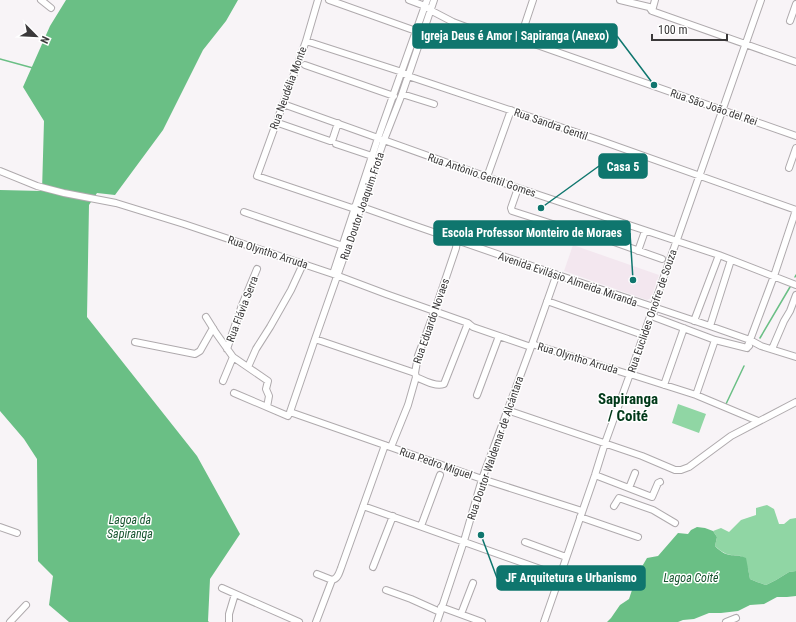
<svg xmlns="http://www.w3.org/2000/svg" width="796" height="622" font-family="'Roboto Condensed',sans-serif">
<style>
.built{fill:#f3e7ef}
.green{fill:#90d6a4}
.water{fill:#6abf85}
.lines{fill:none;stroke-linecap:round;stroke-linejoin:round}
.stream{stroke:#6abf85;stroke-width:1.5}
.minor-casing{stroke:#afaaad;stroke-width:8}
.minor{stroke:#fff;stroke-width:6}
.labels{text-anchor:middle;stroke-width:3;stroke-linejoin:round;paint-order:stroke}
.street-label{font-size:11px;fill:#3b393a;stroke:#fff}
.water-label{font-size:12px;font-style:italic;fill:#17552f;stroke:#fff}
.district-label{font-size:15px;font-weight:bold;fill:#003919;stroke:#fff}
.leader{fill:none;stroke:#0f766e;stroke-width:1.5}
.callout-dot{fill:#0f766e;stroke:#fff;stroke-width:1.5}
.callout{fill:#0f766e;stroke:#0f766e;stroke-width:1.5}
.callout-label{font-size:12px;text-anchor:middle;font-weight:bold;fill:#fff}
</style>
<rect width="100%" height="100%" fill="#f8f4f7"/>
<path class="built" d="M573,245L659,275L651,298L647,300L564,271Z"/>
<path class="green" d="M678,404L706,414L699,433L672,423Z
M767,505L774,509L779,524H784L790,519L796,518V571L789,572L776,580L766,585L757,582L750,579L748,569L741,556C728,555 725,555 715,546L717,537L713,531L721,528L729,532L741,520L756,515V508Z"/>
<path class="water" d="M66,0H238L226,21L203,50L163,130L115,195L97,193L89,205L87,317L197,456L240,534L210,579L208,621L209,622H69L49,605L53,576L38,561L37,459L24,439L0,411V190L42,191L44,121L23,87L50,26Z
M697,527L705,528L713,531L717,537L715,546C729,560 731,552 746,558L750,579L757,582L766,585L776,580L789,572L796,571V596L787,597H777L764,604L750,605L738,611L721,613H709L694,619L683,620L678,622H607L611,618L620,605L629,599L637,575L647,558L658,556L678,533L688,534L691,530Z"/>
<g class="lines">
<path class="stream" d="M0,59L33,68
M795,277L796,275
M760,338L790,287
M726,404L744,366"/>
<g class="minor-casing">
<path id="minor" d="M41,0L51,8
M318,0L306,41L257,176L352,208L356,206L362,207L410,224L555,274L710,326L750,340L761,346L796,357
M329,0L416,31
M409,0L425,6L430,10L453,22L477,31L517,41L520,39L796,136
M620,0L649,7L652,11L796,62
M652,11L655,0
M790,21L796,4
M520,39L533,0
M306,41L402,72L408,76L432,84L599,140L796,210
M305,65L394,96
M402,94L434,104
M283,104L518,188L719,255L796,285
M281,124L330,141H332L338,123
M336,144L372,156
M789,168L796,148
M0,171L37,186L64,193L116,203L184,224L333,274L386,294L468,323L473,327L531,347
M487,177L511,110
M518,188L511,208L512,211L565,228
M244,212L346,247
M614,242L662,259
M638,251L645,231
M333,274L378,138L427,0
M547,301L643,335
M653,309L654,317L715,340L747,348L749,346
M206,317L216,333L233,357L268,381L266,389L269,396L267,407
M694,321L719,255
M710,326L731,260
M315,339L415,373
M135,342L195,354L200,351L213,328
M532,344L628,374H630L696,395L758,421
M747,348L774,276L796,210
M227,349L242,305L257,269
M772,349L784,321L790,311L796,295
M248,367L256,349L270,327L291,290L303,264
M416,377C425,381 436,387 444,384L468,323
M223,381L233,357
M664,385L684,328
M234,393L288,416L290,412L315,339L347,248L384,140L402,94L434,0
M477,395L499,336
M696,395L715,340
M507,410L642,456L675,470H681L689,467L731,436L796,402
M290,412L482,479L582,511
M391,447L408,405L416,377L415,373L418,356L435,310L456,248L457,240
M595,475L652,497L658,483L660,482
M629,488L635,473
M363,506L560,576
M614,506L619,498L653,510L675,523
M580,517L638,537
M421,526L440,475
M0,527L17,533
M525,542L566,557
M373,567L393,516
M317,574L332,580
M222,588L299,622
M386,590L411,599L440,612
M441,607L482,622
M461,614L473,583
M10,622L26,605
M229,622V614L235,594
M316,622L332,580C338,579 339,573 341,568L385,445
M437,622L464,541L482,479L531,347L555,279V274
M544,622L595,475L605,443L630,374L653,308L761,0
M726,622L736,618"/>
</g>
<use href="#minor" class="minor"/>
</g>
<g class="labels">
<g class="street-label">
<text transform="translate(288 88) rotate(-70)" y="4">Rua Neudélia Monte</text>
<text transform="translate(714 107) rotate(19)" y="4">Rua São João del Rei</text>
<text transform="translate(551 124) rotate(19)" y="4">Rua Sandra Gentil</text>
<text transform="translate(482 175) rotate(19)" y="4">Rua Antônio Gentil Gomes</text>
<text transform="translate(362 206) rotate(-71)" y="4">Rua Doutor Joaquim Frota</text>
<text transform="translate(268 252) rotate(18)" y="4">Rua Olyntho Arruda</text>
<text transform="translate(568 279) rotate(19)" y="4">Avenida Evilásio Almeida Miranda</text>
<text transform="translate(242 309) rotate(-69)" y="4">Rua Flávia Serra</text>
<text transform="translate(652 311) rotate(-71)" y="4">Rua Euclides Onofre de Souza</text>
<text transform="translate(431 321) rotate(-71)" y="4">Rua Eduardo Novaes</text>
<text transform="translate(578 358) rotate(17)" y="4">Rua Olyntho Arruda</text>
<text transform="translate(495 448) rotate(-71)" y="4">Rua Doutor Waldemar de Alcântara</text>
<text transform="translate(436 463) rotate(19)" y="4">Rua Pedro Miguel</text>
</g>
<g class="water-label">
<text x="130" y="524">Lagoa da<tspan x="130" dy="14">Sapiranga</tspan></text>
<text x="691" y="582">Lagoa Coité</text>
</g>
<g class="district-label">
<text x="628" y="404">Sapiranga<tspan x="628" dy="17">/ Coité</tspan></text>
</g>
</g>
<path class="leader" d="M654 85L617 36M541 208L599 166M633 280L630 233M481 535L497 578"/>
<g class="callout-dot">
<circle cx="654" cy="85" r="4"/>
<circle cx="541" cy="208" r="4"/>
<circle cx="633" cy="280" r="4"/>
<circle cx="481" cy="535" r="4"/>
</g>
<g class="callout">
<rect x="413" y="24" width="204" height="24" rx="4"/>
<rect x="599" y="154" width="48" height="24" rx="4"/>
<rect x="434" y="221" width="196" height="24" rx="4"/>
<rect x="497" y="566" width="148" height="24" rx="4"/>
</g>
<g class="callout-label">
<text x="515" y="40">Igreja Deus é Amor | Sapiranga (Anexo)</text>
<text x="623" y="171">Casa 5</text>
<text x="532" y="237">Escola Professor Monteiro de Moraes</text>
<text x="571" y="582">JF Arquitetura e Urbanismo</text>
</g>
<g transform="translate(36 36) rotate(114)" stroke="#ffffff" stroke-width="3" paint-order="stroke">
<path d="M0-3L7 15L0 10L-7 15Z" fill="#3b393a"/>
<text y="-6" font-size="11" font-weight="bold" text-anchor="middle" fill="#3b393a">N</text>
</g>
<path d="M652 34v6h75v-6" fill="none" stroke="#3b393a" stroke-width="2"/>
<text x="658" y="34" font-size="12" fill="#3b393a" stroke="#ffffff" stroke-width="3" paint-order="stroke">100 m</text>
</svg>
